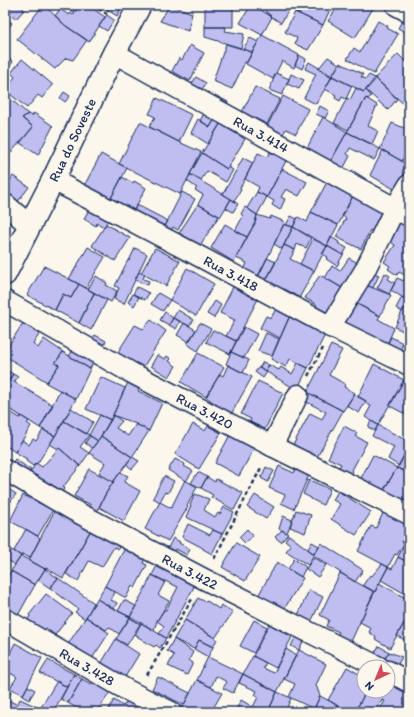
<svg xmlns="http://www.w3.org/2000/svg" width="414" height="717" font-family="Itim,sans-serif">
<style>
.building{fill:#c0bef0;stroke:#1b2f5e}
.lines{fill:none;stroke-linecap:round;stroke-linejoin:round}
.street-casing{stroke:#1b2f5e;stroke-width:23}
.secondary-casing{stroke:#1b2f5e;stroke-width:25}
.path{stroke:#1b2f5e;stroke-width:2.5;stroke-dasharray:4 3;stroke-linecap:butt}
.street{stroke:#fbf7ec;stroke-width:20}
.secondary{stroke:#fbf7ec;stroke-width:22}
.labels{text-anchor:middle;stroke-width:3;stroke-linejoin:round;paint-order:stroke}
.street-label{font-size:14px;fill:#1b2f5e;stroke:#fbf7ec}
</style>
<rect width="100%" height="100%" fill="#fbf7ec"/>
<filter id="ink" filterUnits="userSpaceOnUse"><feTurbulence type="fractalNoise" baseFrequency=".025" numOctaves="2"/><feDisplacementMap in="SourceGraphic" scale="8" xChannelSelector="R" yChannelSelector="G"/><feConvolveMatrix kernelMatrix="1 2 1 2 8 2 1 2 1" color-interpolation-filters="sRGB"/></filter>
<g filter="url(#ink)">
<path class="building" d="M11,5H21L24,10L16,19L6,9Z
M43,5H44L66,26L87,40L73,60L66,58L55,69L17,39Z
M62,5H76L73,12L61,6Z
M79,5H86L91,10L92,8L105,17L89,42L66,26L55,16L60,9L69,15L70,13L73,15Z
M100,5H123L117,16Z
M170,5L192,13L188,31L160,21Z
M205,5H233V27H205Z
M251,5H253L272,17L262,35L240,23Z
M259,5H292L281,23L272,17Z
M299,5H332L323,25L295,12Z
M342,5H375L355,38L328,21L336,9L338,11Z
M295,12L323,25L308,50L295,44L297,38L285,32Z
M107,15L114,20L107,31L99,26Z
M405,16L409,18L408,34L398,28Z
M5,18L12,23L5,32Z
M378,21L388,26L387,28L398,34L374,74L347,59L354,48L360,52Z
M205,27H226L225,31L244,34L241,48L205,37Z
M262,35L299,55L294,68L282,61L273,79L246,64Z
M250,38L258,42L252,52L243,49Z
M226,44L252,52L247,62H245L232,89L213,81Z
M190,45L204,53L190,81L172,71L179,58L182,60Z
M398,54L409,65V109L375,78Z
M5,55L13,62L5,72Z
M299,55L306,59L302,69L295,65Z
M328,57L339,64L332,76L319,68Z
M22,59L53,85L42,98L38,95L27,108L5,90L15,77L11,73Z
M309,62L319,68L318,69L332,77L316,104L304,98L316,74L305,69Z
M340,63L363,74L361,77L366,79L369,75L375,78L364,92L332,76Z
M276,73L289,79L282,95L269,90Z
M291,74L304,80L299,89L287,84Z
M332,76L352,86L346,99L342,97L340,101L335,98L336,95L325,89Z
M196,77L206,83L198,96L188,90Z
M376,79L397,99L388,110L366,90Z
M255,87L280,99L267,124L242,112Z
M356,88L364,92L366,90L371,96L368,99L366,98L348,130L334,123L347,98L350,100Z
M64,92L70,96L65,102L60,98Z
M5,94L28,114L22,118L33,127L8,156L5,154Z
M215,95L228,102L223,110L210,103Z
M283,96L308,109L296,134L286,129L280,139L265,130Z
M157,98L192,115L179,142L149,127L155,117L149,114Z
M366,98L377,105L368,126L378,131L372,144L347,132Z
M320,106L329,111L325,118L316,114Z
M205,111L216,117L210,127L200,121Z
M34,113L53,126L38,155L20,143L33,127L22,118L28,114L32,116Z
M216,117L222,121L208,144L191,133L198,119L210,127Z
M323,117L347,132L328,166L306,150Z
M140,122L179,142L201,152L180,194L119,164Z
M392,123L409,130V148L402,161L380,149Z
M220,124L245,139L227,169L202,153Z
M347,132L380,149L374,160L350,148L347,154L350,156L341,173L328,166Z
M383,150L406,164L402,172L407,175L399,192L370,175Z
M270,152L286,161L267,197L257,192L259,187L245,179L258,153L267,157Z
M202,153L227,169L228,167L233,170L226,182L207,171L201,180L190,174Z
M101,154L127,168L109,202L83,188Z
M243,158L253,163L240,188L241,190L234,201L223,194Z
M282,169L307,182L299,196L286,189L281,197L285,199L280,210L272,205L274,201L267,197Z
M352,170L366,179L362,185L348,178Z
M191,175L231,199L220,217L198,204L203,195L195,190L197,188L187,181Z
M13,176L29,187L16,204L5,195V188Z
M122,177L133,183L134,181L146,188L134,210L111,198Z
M328,180L354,194L338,225L311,212Z
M182,192L195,199L178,230L173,227L170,233L163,230Z
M257,192L267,197L257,215L247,208Z
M354,194L385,208L375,233L370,230L361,249L336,237L346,218L342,216Z
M231,199L238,204L233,212L226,208Z
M198,204L219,216L199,247L179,233Z
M137,205L168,221L163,230L132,214Z
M90,207L110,217L104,227L97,223L96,226L84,219Z
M245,207L257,215L255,223L247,237L235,231L243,216L241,214Z
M311,212L338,225L327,246L293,227L298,217L307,222Z
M257,215L270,219L271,216L285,222L258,277L244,270L247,263L236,258L255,223Z
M291,216L297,219L293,227L286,225Z
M397,216L409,222V277L399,272L397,275L388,269L390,266L384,262L395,245L385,238Z
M106,224L130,238L115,261L92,246Z
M225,224L247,237L234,262L211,248Z
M284,224L293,227L282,249L274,244Z
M293,227L311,238L306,248L297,244L295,250L284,245Z
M331,237L339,242L338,243L347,248L343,255L327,246Z
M313,239L327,246L314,271L300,264Z
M284,245L295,250L290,259L314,271L298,300L264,284Z
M327,246L343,255L337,266L326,259L328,257L322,254Z
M88,247L105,257L86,288L69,279Z
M135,248L147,254L124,304L114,299L119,288L115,286L128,260L129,261Z
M155,248L180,261L166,286L141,273Z
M267,258L276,262L264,284L256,280Z
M349,258L363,266L349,292L325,278L332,266L340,271Z
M44,266L79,284L71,298L63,294L55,310L27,295Z
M187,268L214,284L196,316L170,300Z
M368,271L379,275L373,288L362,283Z
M139,272L145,274L143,279L149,281L148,285L135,280Z
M385,273L390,276L388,279L395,283L389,294L377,288Z
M320,275L349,292L328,317L314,309L317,305L305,298Z
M96,276L107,283L106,285L117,291L111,302L88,289Z
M406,276L409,277V299L408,301L391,290L397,278L404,281Z
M235,283L260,295L236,341L226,336L235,320L220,313Z
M362,283L373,288L391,295L380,316L357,304L361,294Z
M79,284L94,293L79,323L55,310L63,294L71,298Z
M137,287L149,293L145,300L133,294Z
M94,293L107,300L91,330L79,323Z
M158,293L170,300L163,311L151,304Z
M133,294L139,297L134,306L128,302Z
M402,297L408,301L402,312L396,308Z
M409,299V308L405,305Z
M215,301L221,305L214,318L207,314Z
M352,301L380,316L378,319L394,328L386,347L340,324Z
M278,305L291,313L280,338L260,328L266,316L271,318Z
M405,305L409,308V334L395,327Z
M178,310L194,320L189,326L173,318Z
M165,312L173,318L169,325L160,320Z
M291,313L309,321L307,326L325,335L308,368L290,359L286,367L271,359Z
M173,318L180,321L176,329L169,325Z
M25,320L42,330L33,344L38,348L44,339L63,352L55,363L59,365L47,382L5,356V351Z
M151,320L166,331L142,369L116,355L135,325L143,329Z
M184,323L196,330L189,342L177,335Z
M200,323L211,329L198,351L187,344Z
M244,327L257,334L244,358L231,352Z
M213,330L236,341L230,354L206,342Z
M266,333L279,339L272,356L258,351Z
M95,335L106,341L102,348L88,341L90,337L93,339Z
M391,337L403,343L399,353L386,347Z
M331,345L342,350L329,375L345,384L344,387L355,393L343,411L307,392Z
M74,349L94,360L90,369L69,356Z
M63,352L90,369L76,399L46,383L59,365L55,363Z
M231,352L249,360L243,373L226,364Z
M198,353L224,367L206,397L181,382Z
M157,355L165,359L167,356L171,359L169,361L176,366L169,377L151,366Z
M263,362L269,365L265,371L260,367Z
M298,363L308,368L297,390L265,371L269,365L279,370L281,367L292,374Z
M374,364L404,380L378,425L365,417L371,406L365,403L366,401L358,397Z
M228,365L252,377L229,418L214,409L217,405L206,397L220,374L223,376Z
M259,367L267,372L263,378L255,372Z
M5,369L13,374L5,387Z
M13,374L18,377L14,382L53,405L40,428L5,406V387Z
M407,374L409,375V416L390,406Z
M101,377L125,388L111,420L86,409Z
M129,380L141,386L138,391L162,403L149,431L136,424L113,415Z
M258,381L283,393L265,429L250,422L251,419L241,414Z
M60,390L76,399L55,436L40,428Z
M307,392L343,411L317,457L307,451L305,454L292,447L310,413L322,419L326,412L303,400Z
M354,394L366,401L359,413L347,406Z
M71,408L93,422L86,434L64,421Z
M5,409L20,418L21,416L29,421L27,423L31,426L15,452L5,445Z
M100,415L111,420L98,441L89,435Z
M113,415L122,421L116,428L128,436L136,424L149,431L132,457L101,436Z
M64,421L89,435L80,447L89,453L80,466L59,448L58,449L50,444Z
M371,421L378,425L375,431L368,427Z
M193,424L205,431L208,426L221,433L199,469L175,454Z
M378,425L409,442V446L399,466L388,459L394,447L372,436Z
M344,426L357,433L355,436L367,442L352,470L353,471L350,477L337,471L341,464L328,458Z
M43,430L55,436L37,464L36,463L33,466L26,461L27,459L15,452L22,440L29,445L33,439L36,441Z
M232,431L256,445L239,476L215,463Z
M90,436L98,441L92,448L85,443Z
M101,436L132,457L113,482L99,473L105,463L89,453Z
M409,446V473L397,468Z
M59,448L80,466L63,487L65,488L58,496L27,477L36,463L42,467Z
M373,455L397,468L382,493L359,482Z
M132,457L139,461L132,469L126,464Z
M15,459L31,470L27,477L12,464Z
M175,459L185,464L184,466L193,471L186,481L168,470Z
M279,466L294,473L296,469L309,475L294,509L281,503L285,495L269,488Z
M266,467L274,471L268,482L261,478Z
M397,468L409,473V504L382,493Z
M89,469L113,482L105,495L96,514L88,509L91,505L74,496Z
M120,472L128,476L124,482L140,491L124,521L99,507L105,495Z
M198,472L207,477L201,488L191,483Z
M164,476L174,481L168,493L165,492L160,502L153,498Z
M207,477L215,482L216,479L243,493L234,510L211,497L213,495L201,488Z
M185,480L197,487L187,506L188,507L168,541L145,529L160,502L171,508Z
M309,480L330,489L323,505L311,499V498L303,494Z
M5,487L16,494L9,504L7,503L6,504H5Z
M338,491L371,512L356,535L331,519L340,504L333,500Z
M195,494L209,499L204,510L215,517L218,513L220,514L224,507L234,512L222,534L186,517L191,505H190Z
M23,495L53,510L38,536L10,521Z
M255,495L274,507L266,519L247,507Z
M56,508L92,528L63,578L46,568L45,569L29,560Z
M385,509L409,520V530L402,542L404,544L397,555L395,554L388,567L358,551L371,526L376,528Z
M296,510L311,515L305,533L290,527Z
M283,516L292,520L287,533L279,529Z
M188,524L210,535L213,530L222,534L212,554L203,549V548L182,537Z
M92,528L121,543L118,549L114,547L102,567L89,561L78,581L66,574Z
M26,529L40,538L30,558L22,554L21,556L14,551Z
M247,529L253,536L245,543L239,537Z
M282,530L288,534L281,542L275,537Z
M289,535L314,554L308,565L286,551L291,545L285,540Z
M409,536V563L398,557Z
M173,538L180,542L179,543L190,549L187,555L176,549L174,553L167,550Z
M312,542L319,546L314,554L308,549Z
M236,543L260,557L245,581L222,567Z
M321,543L363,570L355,582L313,555Z
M126,546L146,556L143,563L147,565L135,588L132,586L126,598L105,586Z
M12,550L21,556L15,565L6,559Z
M21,556L45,569L35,585L11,571Z
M314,557L326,565L318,577L306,569Z
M398,557L409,563V596L381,580L388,567L392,569Z
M294,559L306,567L301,577L288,569Z
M159,562L196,583L166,638L159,634L164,626L157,621L164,610H166L178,587L152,575Z
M277,562L303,578L283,611L258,596Z
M382,564L388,567L375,592L363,585L370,575L372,576Z
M45,569L58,578L50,588L38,580Z
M11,571L35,585L17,617L5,610V581Z
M340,573L374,592L360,622L349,646L335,639L339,632L326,626L329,620L320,615Z
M152,575L165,582L158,595L169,601L157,621L154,630L130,617Z
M58,578L94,603L85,619L75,612L78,609L50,588Z
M379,583L409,600V614L390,648L375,639L376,637L369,632L371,628L360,622Z
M105,586L115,592L111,600L117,603L114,609L97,599Z
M309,590L323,597L311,622L298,615Z
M46,594L72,613L55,635L46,628L42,633L26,622L30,616L29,615Z
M198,598L206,602L207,601L219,609L221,605L233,612L215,638L185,620Z
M97,599L118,611L130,617L119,634L109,627L106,630L86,617Z
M124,600L136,606L130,617L118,611Z
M86,617L109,633L91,660L68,644Z
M130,618L140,624L127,645L116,639Z
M407,618L409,619V642L397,636Z
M185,620L217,639L213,647L199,640L194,649L174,639Z
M254,620L267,627L254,653L240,646Z
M141,623L166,638L160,648L156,645L154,647L135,635Z
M269,624L292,637L276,668L253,656Z
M297,634L305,637L299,650L291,646Z
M5,635L10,638L5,647Z
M116,639L139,654L125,677L117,672L115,676L99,667Z
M174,639L193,652L189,660L193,663L187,675L168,666L174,655L167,651Z
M199,640L213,647L208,657L194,649Z
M15,643L42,658L23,695L10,688L17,677L5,670V663Z
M379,646L389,652L382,663L372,657Z
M286,649L296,655L277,692L243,674L253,656L266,663L263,668L274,673Z
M299,650L326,664L316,685L320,696L314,709L289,697L295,684L284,679Z
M389,652L402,657L395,669L382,663Z
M208,657L243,674L233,693L223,688L227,682L216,676L211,687L197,680Z
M48,660L74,674L67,687L40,673Z
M363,666L364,667V691H366L355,712H345L341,709V708L328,700L347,667L359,674Z
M74,674L82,679L68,703L61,699Z
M243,674L277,692L268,712H264L253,707L258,697L255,695L257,691L239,683Z
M158,677L190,693L184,705L152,689Z
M82,679L91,684L94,679L112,689L97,712H83L68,703Z
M388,679L409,689V702L405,710L406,711L405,712H378L385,701L382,700L375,712H355L366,691H388Z
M197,680L222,693L211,712H185L181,710Z
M57,681L67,687L53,712H49L41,707Z
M28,686L35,690L29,700L22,696Z
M5,690L11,693L5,705Z
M277,692L291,698L286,710L289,712H268Z
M320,696L337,705L335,711H336V712H319L314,709Z
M20,699L39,708L37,712H14Z
M129,699L145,709L143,712H97L100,707L107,712L114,700L123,706Z
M8,700L18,705L14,712L5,706Z
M241,700L253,707L264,712H235Z
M5,706L12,710L14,712H5Z"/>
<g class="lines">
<g class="street-casing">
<g id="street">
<path d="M396,5L409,12"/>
<path id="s1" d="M114,53L409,216"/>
<path id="s2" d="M53,180L193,253L333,328L409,365"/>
<path d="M5,204L30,226"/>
<path id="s3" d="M5,301L130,372L272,446L409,514"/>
<path d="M330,327L365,270L395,208L409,185"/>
<path d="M272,446L298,395"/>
<path id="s4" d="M5,470L73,510L204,579L283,619L379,667"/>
<path id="s5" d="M5,619L127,690L171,712"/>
<path d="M388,671L409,682"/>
</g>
</g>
<g class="secondary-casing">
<g id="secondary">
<path id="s6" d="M5,274L53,180L114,53L140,5"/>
</g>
</g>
<path class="path" d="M92,5L107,14
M308,376L323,348
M214,559L262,466
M147,675L192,599"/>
<use href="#street" class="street"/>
<use href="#secondary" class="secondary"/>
</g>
</g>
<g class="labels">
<g class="street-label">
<text dy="5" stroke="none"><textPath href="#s1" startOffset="168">Rua 3.414</textPath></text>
<text dy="5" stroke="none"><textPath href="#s6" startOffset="150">Rua do Soveste</textPath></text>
<text dy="5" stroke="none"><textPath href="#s2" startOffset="201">Rua 3.418</textPath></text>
<text dy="5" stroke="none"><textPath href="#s3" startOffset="228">Rua 3.420</textPath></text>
<text dy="5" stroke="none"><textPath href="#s4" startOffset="211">Rua 3.422</textPath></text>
<text dy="5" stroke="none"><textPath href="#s5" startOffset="95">Rua 3.428</textPath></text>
</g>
</g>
<rect width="414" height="717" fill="none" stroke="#fbf7ec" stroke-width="20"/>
<rect x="10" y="10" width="394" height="697" fill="none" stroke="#1b2f5e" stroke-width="1.5" filter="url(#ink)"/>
<g transform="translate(376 679) rotate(224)"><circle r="19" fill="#fbf7ec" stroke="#a1a7b3"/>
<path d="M0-3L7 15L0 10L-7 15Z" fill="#d1495b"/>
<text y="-6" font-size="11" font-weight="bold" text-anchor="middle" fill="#1b2f5e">N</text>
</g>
</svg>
